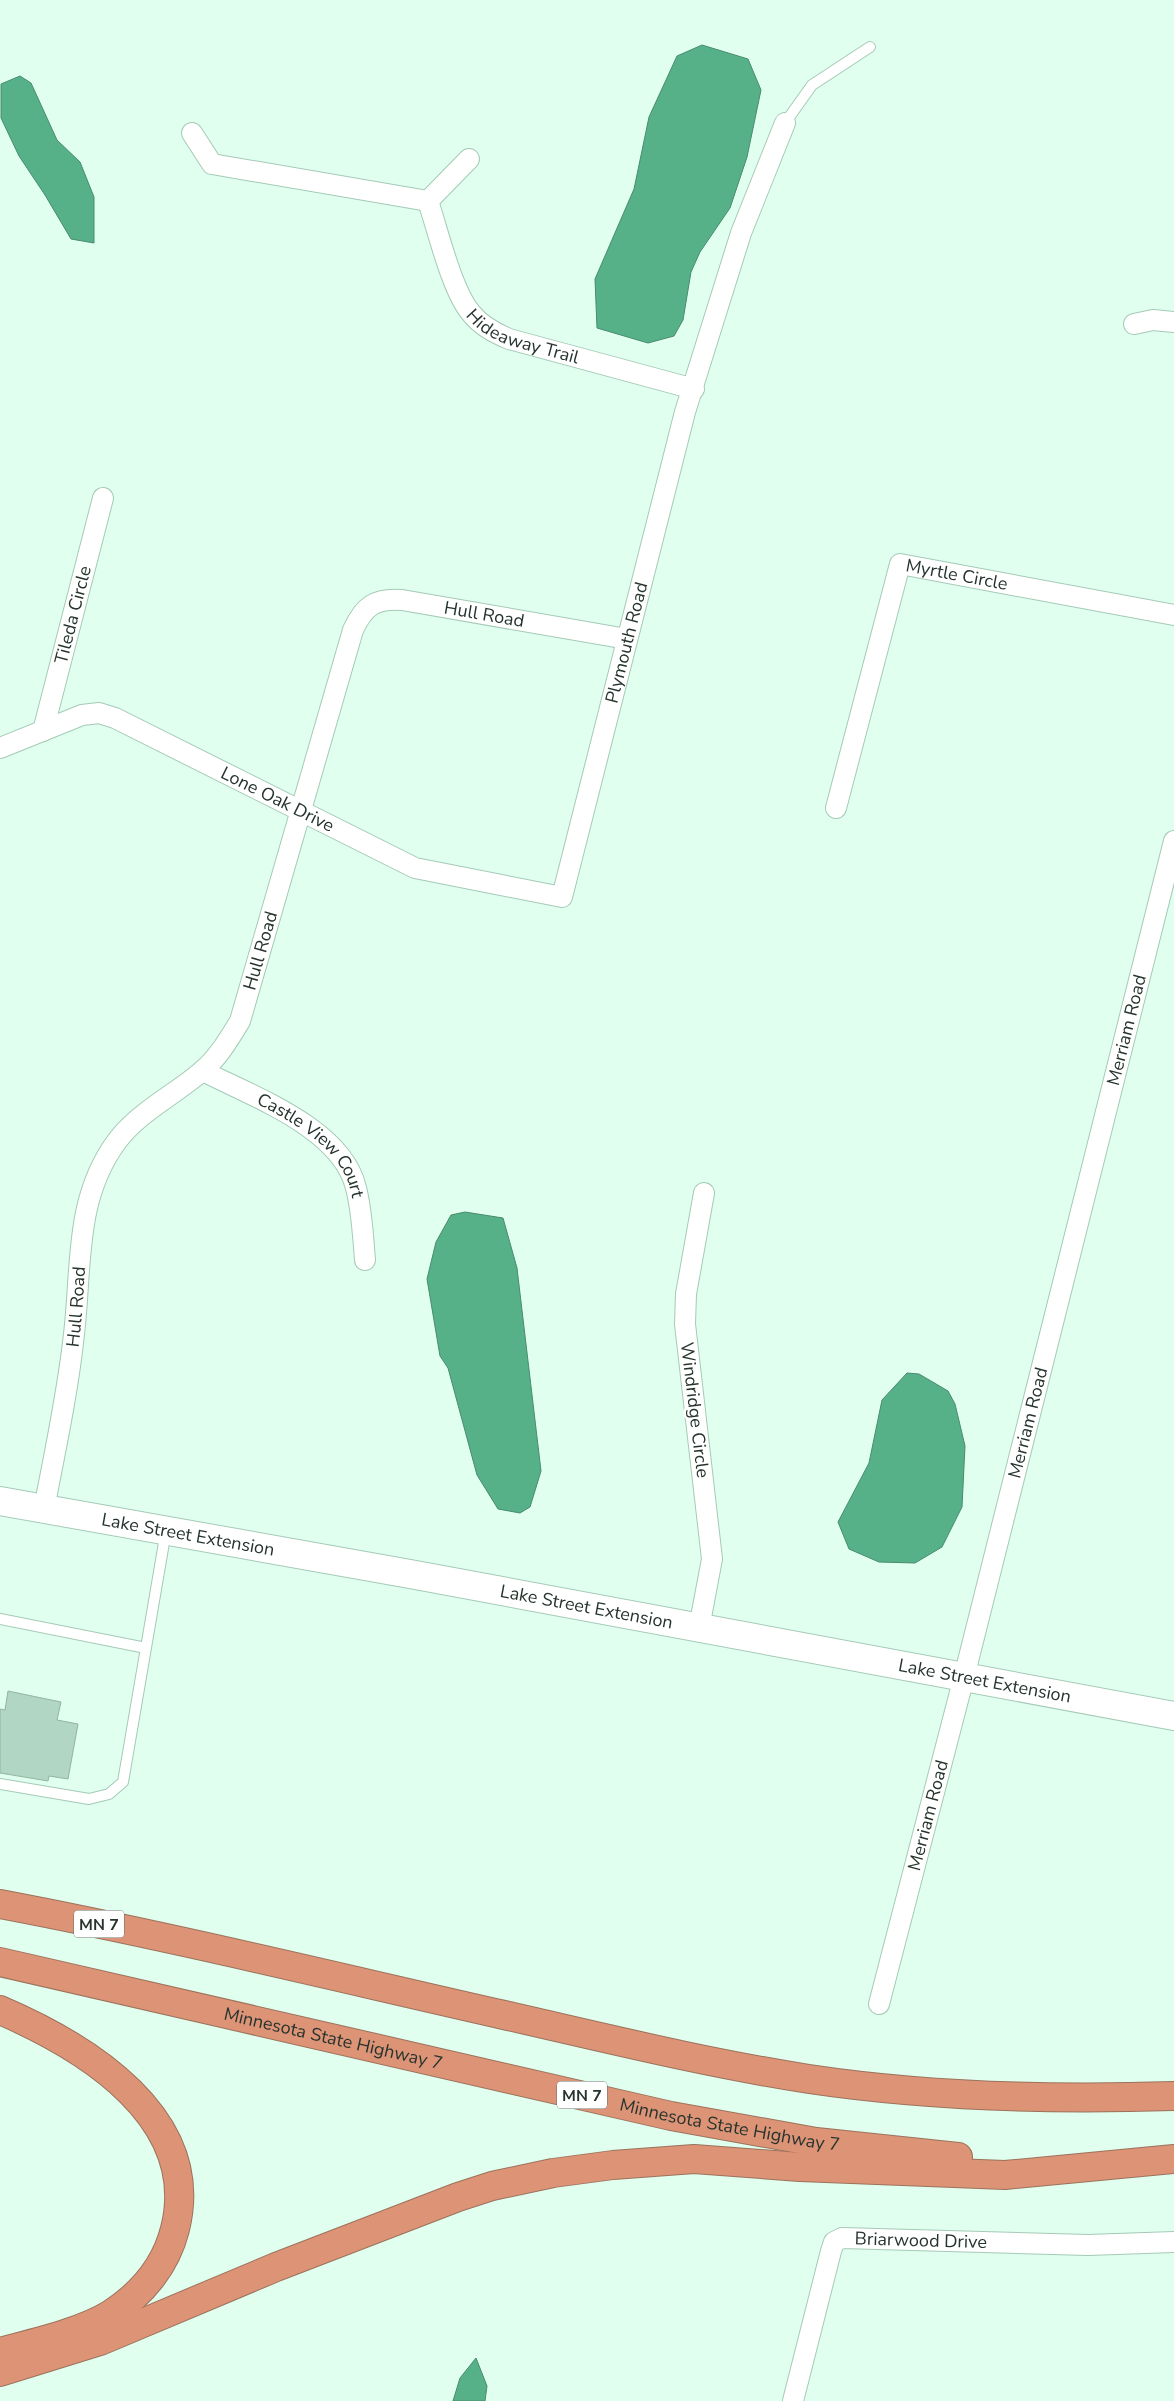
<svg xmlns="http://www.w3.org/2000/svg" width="1174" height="2401" font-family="'Nunito Sans',sans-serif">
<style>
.water{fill:#56b189;stroke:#488c6d}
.building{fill:#b1d6c3;stroke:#90b5a2}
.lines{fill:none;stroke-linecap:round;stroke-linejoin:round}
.lane-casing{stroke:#a5cab7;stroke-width:12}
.street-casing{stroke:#a5cab7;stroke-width:22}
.secondary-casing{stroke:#a5cab7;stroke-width:30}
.highway-casing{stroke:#9c725c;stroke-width:30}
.lane{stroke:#fff;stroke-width:10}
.street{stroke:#fff;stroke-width:20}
.secondary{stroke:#fff;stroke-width:28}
.highway{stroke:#dc9376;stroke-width:28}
.labels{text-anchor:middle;stroke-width:5;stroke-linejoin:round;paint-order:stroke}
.shield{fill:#fff;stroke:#67716c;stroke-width:1}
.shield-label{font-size:16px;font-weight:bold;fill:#26342d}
.street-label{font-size:18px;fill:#26342d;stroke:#fff}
</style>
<rect width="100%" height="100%" fill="#e0ffef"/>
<path class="water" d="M702,45L748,59L761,90L747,157L730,208L700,252L691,272L683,320L674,336L648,343L597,328L595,279L634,189L649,117L677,56Z
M20,76L31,83L57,140L80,162L94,197V243L71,239L45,195L19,156L1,118V84Z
M465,1212L503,1218L517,1268L541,1471L530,1507L520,1513L498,1509L477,1475L448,1368L440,1356L427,1279L436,1242L451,1215Z
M907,1373L919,1374L948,1391L955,1404L965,1446L962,1507L942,1547L915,1563L879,1562L849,1549L838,1522L869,1463L882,1400Z
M476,2358L487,2386L485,2401H453L460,2378Z"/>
<path class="building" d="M8,1691L61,1702L57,1720L78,1724L68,1779L49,1776L48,1781L0,1773V1709L5,1710Z"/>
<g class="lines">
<g class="lane-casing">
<path id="lane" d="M785,123L812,85L870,47
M0,1619L146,1648
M0,1784L89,1799L109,1794L123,1782L166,1531"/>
</g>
<g class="street-casing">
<g id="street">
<path d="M192,133L212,164L428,201L469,159"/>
<path id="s1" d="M428,201C438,231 452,291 471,313C481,326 495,333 509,339L694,389"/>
<path d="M1134,324L1153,320L1174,322"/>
<path id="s2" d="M43,731L103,498"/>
<path id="s3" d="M0,748L82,715L99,713L115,718L415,868L562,897L685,412L741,233L785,123"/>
<path id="s4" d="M836,808L900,564L1174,615"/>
<path id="s5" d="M203,1071C253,1097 342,1128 356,1188C362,1211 363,1236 365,1260"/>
<path id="s6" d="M44,1509C55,1451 68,1392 74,1334C82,1267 74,1199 117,1141C139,1112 174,1095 201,1072C218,1058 229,1039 240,1021L353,630C364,606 375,598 402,600L627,639"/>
<path d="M699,1628L712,1559L685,1324L686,1294L704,1193"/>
<path id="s7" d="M879,2004L964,1677L1174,841"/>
<path id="s8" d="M793,2401L831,2251L834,2242L842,2238L1088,2245L1174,2242"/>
</g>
</g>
<g class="secondary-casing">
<g id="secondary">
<path id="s9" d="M0,1501L410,1574L1174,1716"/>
</g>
</g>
<g class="highway-casing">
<g id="highway">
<path d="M0,1904C169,1936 336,1977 504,2015C605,2038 706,2063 809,2079C930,2097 1052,2100 1174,2096"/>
<path id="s10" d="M0,1962L671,2116L816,2142L958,2157"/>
<path d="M0,2010C86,2047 203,2118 175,2229C166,2265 142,2294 111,2314C82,2332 33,2343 0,2352"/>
<path d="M0,2372L100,2341L276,2267L458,2197L492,2186L553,2173L613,2165L694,2159L800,2167L1005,2175L1174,2159"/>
</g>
</g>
<use href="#lane" class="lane"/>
<use href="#street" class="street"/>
<use href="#secondary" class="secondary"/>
<use href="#highway" class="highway"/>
</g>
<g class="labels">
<g class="shield">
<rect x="74" y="1910.5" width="50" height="27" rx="4"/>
<rect x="557" y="2081.5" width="50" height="27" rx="4"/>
</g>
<g class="shield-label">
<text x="99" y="1930">MN 7</text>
<text x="582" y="2101">MN 7</text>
</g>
<g class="street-label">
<text dy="6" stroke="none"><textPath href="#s1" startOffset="179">Hideaway Trail</textPath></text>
<text dy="6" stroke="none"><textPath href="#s4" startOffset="310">Myrtle Circle</textPath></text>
<text dy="6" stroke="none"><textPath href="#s2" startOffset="120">Tileda Circle</textPath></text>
<text dy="6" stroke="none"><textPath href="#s6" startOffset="1105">Hull Road</textPath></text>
<text dy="6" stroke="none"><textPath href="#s3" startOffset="870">Plymouth Road</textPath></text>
<text dy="6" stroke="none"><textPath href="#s3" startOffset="304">Lone Oak Drive</textPath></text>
<text dy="6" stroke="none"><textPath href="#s6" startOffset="625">Hull Road</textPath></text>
<text dy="6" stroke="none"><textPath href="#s7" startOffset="1005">Merriam Road</textPath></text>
<text dy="6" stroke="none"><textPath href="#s5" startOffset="135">Castle View Court</textPath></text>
<text dy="6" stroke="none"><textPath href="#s6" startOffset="205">Hull Road</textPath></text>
<text transform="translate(695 1410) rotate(83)" y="6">Windridge Circle</text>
<text dy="6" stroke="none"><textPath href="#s7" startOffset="600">Merriam Road</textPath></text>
<text dy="6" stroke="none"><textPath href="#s9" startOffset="191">Lake Street Extension</textPath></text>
<text dy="6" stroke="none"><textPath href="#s9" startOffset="596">Lake Street Extension</textPath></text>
<text dy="6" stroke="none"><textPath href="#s9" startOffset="1001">Lake Street Extension</textPath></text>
<text dy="6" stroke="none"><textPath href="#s7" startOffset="195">Merriam Road</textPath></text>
<text dy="6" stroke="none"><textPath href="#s10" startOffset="342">Minnesota State Highway 7</textPath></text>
<text dy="6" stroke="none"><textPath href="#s10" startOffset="748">Minnesota State Highway 7</textPath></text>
<text dy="6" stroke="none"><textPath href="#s8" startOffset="252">Briarwood Drive</textPath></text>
</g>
</g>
</svg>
